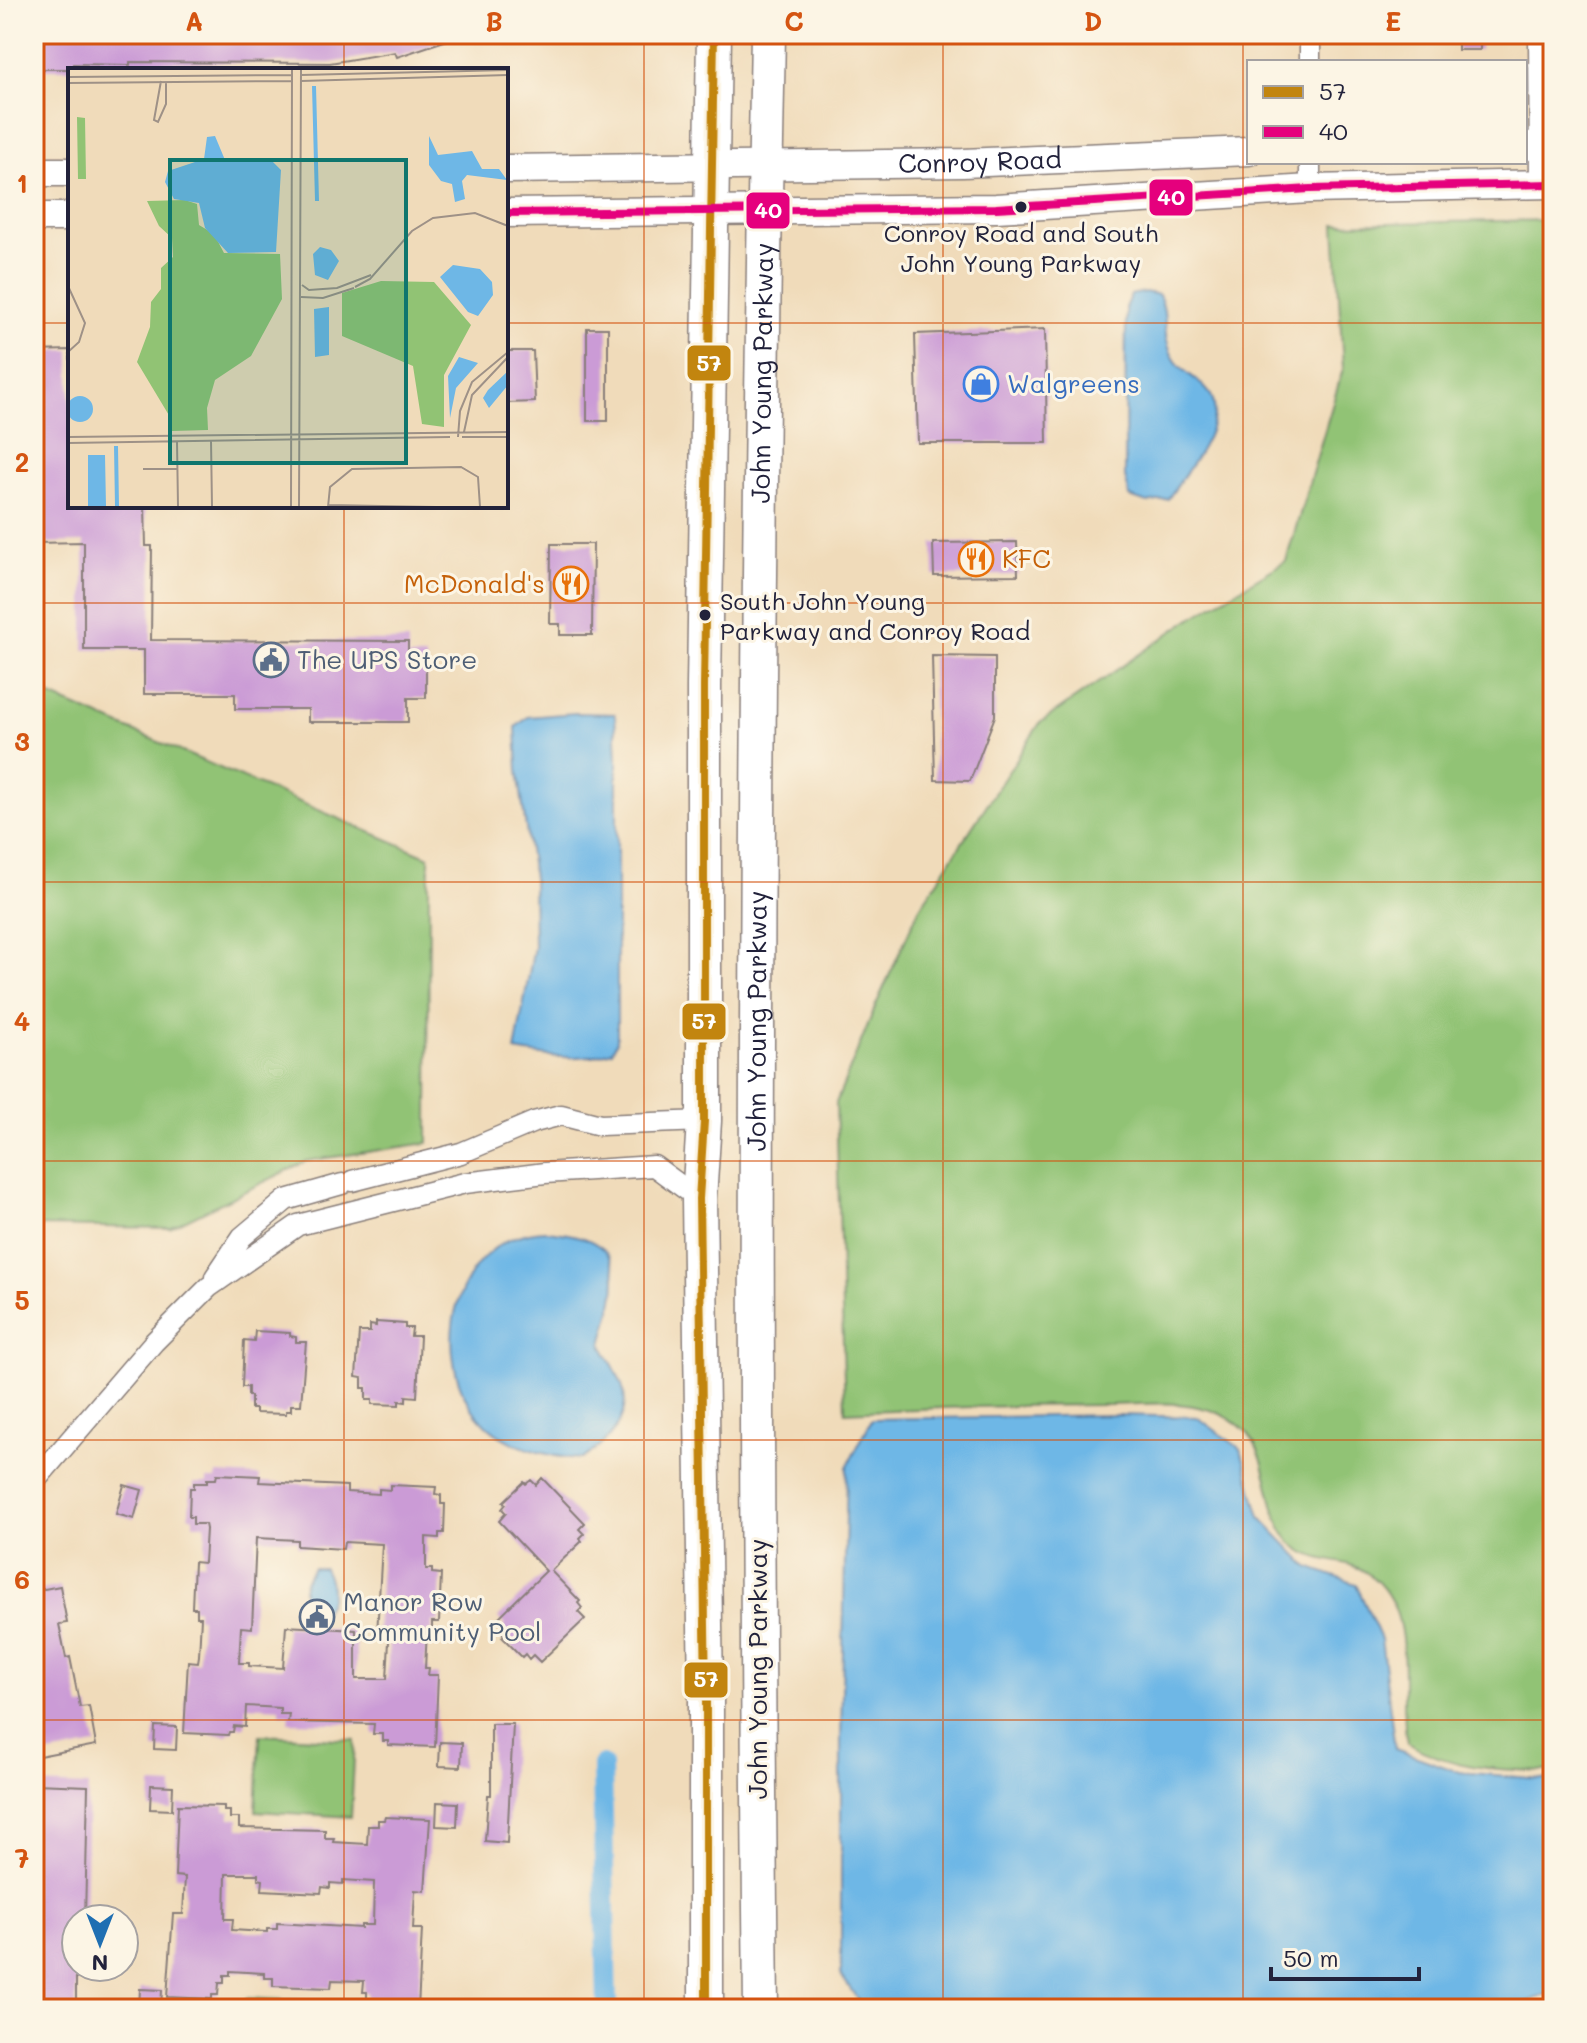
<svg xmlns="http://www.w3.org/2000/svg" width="1587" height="2043" font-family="Mali,sans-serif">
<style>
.green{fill:#91c374;stroke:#5a7258;stroke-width:2}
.water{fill:#6eb7e6;stroke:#486c90;stroke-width:2}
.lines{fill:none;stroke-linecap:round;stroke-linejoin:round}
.canal{stroke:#6eb7e6;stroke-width:20}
.building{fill:#cb9bd6;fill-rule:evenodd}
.street-casing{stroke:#897e7a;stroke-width:23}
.secondary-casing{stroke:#897e7a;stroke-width:31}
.highway-casing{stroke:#897e7a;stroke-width:37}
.street{stroke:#fff;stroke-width:20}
.secondary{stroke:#fff;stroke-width:28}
.highway{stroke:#fff;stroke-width:34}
.bus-1-casing{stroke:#fcf5e5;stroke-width:14}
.bus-2-casing{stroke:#fcf5e5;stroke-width:14}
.bus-1{stroke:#c2850f;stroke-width:8}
.bus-2{stroke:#e5007d;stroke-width:8}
.grid{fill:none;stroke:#d45411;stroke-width:2;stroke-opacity:0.55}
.bus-dot{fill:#22223b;stroke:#fcf5e5;stroke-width:3}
.labels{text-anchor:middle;stroke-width:6;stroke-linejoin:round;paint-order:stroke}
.bus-label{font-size:24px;fill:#22223b;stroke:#fcf5e5}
.street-label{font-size:26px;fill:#22223b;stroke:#fcf5e5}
.shop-label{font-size:26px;fill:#366cbe;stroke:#fcf5e5;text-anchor:start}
.food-label{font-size:26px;fill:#c56008;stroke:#fcf5e5;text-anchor:start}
.service-label{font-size:26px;fill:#4e5e75;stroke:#fcf5e5;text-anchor:start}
.inset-river{fill:none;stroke:#6eb7e6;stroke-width:4}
.inset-road{fill:none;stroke:#9e9187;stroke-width:2}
.view{fill:#0f766e;fill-opacity:0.15;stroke:#0f766e;stroke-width:4}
.inset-edge{fill:none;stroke:#22223b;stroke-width:4}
.line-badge{stroke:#fcf5e5;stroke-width:3}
.badge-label{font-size:22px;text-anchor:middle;font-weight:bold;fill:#fff}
.neatline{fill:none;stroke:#d45411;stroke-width:3}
.grid-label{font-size:26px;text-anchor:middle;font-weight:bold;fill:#d45411}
</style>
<rect width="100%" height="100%" fill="#fcf5e5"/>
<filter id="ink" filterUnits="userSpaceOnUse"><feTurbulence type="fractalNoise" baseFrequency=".0125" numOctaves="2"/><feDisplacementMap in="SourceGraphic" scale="16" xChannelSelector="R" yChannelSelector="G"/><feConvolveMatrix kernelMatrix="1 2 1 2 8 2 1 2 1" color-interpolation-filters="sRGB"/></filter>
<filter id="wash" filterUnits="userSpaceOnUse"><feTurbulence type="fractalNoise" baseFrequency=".006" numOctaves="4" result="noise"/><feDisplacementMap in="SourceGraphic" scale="32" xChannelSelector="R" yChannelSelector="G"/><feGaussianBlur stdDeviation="1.8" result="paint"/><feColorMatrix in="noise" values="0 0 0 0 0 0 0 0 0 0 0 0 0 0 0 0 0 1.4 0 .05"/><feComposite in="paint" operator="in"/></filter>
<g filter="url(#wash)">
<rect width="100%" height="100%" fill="#f0dbba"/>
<path class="green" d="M1553,220V1771C1500,1770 1454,1770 1407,1743C1397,1688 1420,1609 1367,1573C1343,1556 1315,1567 1290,1541C1268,1517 1271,1468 1252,1439C1241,1423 1221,1412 1202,1408C1172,1400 1136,1405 1106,1405C1019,1405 932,1408 845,1412L836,1103L876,1005L919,909L1040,723L1193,617L1286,561L1343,369L1335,224Z
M34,689L429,857L428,1143L307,1161L170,1228L34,1226Z
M260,1735L355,1740L351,1817L256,1811Z
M246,1998L340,2003L339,2009H246Z"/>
<path class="water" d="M1145,292L1159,295C1169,315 1161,334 1172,355C1180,371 1196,377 1207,390C1233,418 1184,474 1168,499L1147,503L1130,497L1125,477L1126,305L1131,295Z
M575,713L615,714L617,759V1041L612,1051C582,1062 546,1056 515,1051L534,947L533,878L518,771L516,727L528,717Z
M545,1231C631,1238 621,1276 602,1344C608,1358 617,1370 622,1385C633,1417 608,1443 582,1459C547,1457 504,1446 481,1420C425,1357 453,1235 545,1231Z
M1116,1415L1197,1417L1241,1449L1260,1517L1308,1567L1356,1584L1381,1639L1395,1749L1459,1772L1553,1780V1992L1519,2005L1487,2009H864L841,1975V1740L847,1467L872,1419Z
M313,1568H324C334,1588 334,1598 320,1616L310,1615C300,1596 300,1585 313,1568Z"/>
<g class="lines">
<path class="canal" d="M602,1765L607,2009"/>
</g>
<g id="blocks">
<path class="building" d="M34,34H456V37L397,57L395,52L330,63L130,62V65L73,64V69H34Z
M1458,34H1480V50H1458Z
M587,328H608V421H587Z
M1045,329L1047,443H918L915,334Z
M70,350V506H145L146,546H152L151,640L408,641V657H426V698H408V722H308V709H235V694H144V650H84V542L34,543V351Z
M506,351H533L535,402L506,403Z
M1017,542L1018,575L934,576L933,543Z
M551,544H593L592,635H560V624H550Z
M932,656L995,657V716L970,781L935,780Z
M376,1322L405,1324V1328H412L411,1336H420L417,1397L406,1396V1402L399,1401V1405L372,1404V1400H366V1388H362V1378L356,1377L359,1332H370V1325L376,1326Z
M255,1331L290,1333V1336L296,1337V1342H306L301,1405H291V1411H286V1414L256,1413V1409H251V1396H248V1387H242L244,1340L254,1341Z
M217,1474L260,1476L259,1482L347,1486V1492L379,1494V1489L390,1490V1485L436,1487L435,1494L441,1495V1504H445L444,1533H439V1538L426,1537V1569H432V1573L441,1574L439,1622H432V1631H427L425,1668H429L428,1675H438L435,1747L388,1745V1741H383V1734H373L374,1724L288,1722L289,1714H280V1708L246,1706L245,1727L234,1726L233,1732H229L228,1735L184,1733L188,1661L198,1662L199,1656L201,1617H197V1608H192L194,1562L204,1563L206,1529L205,1524H193V1517H189L190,1488H194V1483H207V1479H216ZM256,1538L297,1540V1546L343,1549L344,1542L382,1544L377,1635L388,1636L389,1641L387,1679H356V1630L286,1626L283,1668L249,1666V1663H239L241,1627L252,1628Z
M542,1478L585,1523L579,1529L584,1534L580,1538L582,1541L551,1571L580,1601L578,1603L582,1608L578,1612L585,1619L540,1662L533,1655L529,1659L525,1654L522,1657L502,1637L504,1635L500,1630L505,1625L498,1618L546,1571L499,1521L506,1513L502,1509L506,1504L503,1502L524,1482L526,1484L531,1480L536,1485Z
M124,1485L142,1490L134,1519L116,1514Z
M60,1586L67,1623L59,1624L66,1658L70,1657L80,1707L89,1706L96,1745L34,1757V1591Z
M491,1724H513L507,1843L485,1841L488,1795H491Z
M155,1726L177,1727L176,1750L154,1749Z
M440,1742L462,1743L461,1767L439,1766Z
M34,1784L88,1786L85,1919H76V2009H34Z
M151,1785L173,1786L172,1810L150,1809Z
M437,1802L458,1803L457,1827L436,1826Z
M178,1805L224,1806V1811H230V1818H239V1828L325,1830V1838H334L333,1842L367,1844L368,1826H378V1820H384L385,1817L430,1819L425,1891L415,1890L413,1929H422L418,2009H373V2004H367V1992H363L364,1981L332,1980L331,1988L273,1986V1978H264V1973L230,1971V1975H224V1983H219L218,1995H212V1999L167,1997L173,1914H183L185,1877L175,1876ZM226,1874H258V1879L263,1880L262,1890L321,1893L322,1887L330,1888V1883L343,1884V1880L374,1882L373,1925H361V1928L277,1923V1929H267V1932L232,1930L233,1919H225Z
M140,1989L162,1990L161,2009H139Z"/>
</g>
</g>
<g filter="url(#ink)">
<use href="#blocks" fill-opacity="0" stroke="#897e7a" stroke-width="2"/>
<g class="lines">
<g class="street-casing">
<path id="street" d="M1310,34V62
M1539,34L1540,184
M1310,162V189
M352,1181L461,1153L534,1122L561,1115L600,1125L704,1121
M215,1277L242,1237L286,1200L342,1184
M34,1482L154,1342L209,1287L298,1225L465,1183L545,1173L654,1166L699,1199"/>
</g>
<g class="secondary-casing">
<g id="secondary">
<path d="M1525,146L1553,145"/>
<path id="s1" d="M506,169L963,163L1249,151"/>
<path d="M34,172H70"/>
<path d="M506,213L996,208L1310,189L1553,184"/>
<path d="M34,217H70"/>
</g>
</g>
<g class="highway-casing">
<g id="highway">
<path d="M706,2009V1695L699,1199L704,1121V686L714,34"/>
<path id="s2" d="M761,2009C754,1351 755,692 768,34"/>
</g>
</g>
<use href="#street" class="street"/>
<use href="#secondary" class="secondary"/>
<use href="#highway" class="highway"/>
<g class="bus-1-casing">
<path id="bus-1" d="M706,2009V1695L699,1199L704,1121V686L714,34"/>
</g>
<g class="bus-2-casing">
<path id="bus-2" d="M506,213L996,208L1310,189L1553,184"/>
</g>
<use href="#bus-1" class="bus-1"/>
<use href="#bus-2" class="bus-2"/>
</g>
</g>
<path class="grid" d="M344,34V70M644,34V2009M943,34V2009M1243,34V2009M34,323H70M506,323H1553M344,506V2009M34,603H1553M34,882H1553M34,1161H1553M34,1440H1553M34,1720H1553"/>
<defs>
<g id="shop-ring" transform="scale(1.8)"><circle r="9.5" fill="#fcf5e5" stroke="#3f7fe0" stroke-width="1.5"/><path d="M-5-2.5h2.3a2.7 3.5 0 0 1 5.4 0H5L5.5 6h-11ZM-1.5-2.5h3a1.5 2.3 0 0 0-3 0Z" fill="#3f7fe0"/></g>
<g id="restaurant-ring" transform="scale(1.8)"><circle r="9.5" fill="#fcf5e5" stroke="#e8710a" stroke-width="1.5"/><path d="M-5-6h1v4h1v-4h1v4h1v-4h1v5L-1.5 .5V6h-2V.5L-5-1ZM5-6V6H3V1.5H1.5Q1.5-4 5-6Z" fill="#e8710a"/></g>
<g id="civic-ring" transform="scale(1.8)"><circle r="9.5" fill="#fcf5e5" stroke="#5c6f8a" stroke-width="1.5"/><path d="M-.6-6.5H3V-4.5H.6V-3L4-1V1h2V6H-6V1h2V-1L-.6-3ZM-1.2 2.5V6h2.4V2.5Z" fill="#5c6f8a"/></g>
</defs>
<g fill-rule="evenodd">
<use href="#shop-ring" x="981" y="384"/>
<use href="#restaurant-ring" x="976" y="559"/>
<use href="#restaurant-ring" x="571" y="584"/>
<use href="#civic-ring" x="271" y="660"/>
<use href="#civic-ring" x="317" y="1617"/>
</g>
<g class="bus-dot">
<circle cx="1021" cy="207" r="7"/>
<circle cx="705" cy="615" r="7"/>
</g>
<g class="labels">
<g class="bus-label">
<text x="1021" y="242">Conroy Road and South<tspan x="1021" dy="30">John Young Parkway</tspan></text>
<text x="720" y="610" text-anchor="start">South John Young<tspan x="720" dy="30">Parkway and Conroy Road</tspan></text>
</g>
<g class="street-label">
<text dy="9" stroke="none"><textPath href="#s1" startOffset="474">Conroy Road</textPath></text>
<text dy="9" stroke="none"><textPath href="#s2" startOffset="1636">John Young Parkway</textPath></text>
<text dy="9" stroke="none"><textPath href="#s2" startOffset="988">John Young Parkway</textPath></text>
<text transform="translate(758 1669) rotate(-90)" y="9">John Young Parkway</text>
</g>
<g class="shop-label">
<text x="1007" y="393">Walgreens</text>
</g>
<g class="food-label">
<text x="1002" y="568">KFC</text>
<text x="545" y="593" text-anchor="end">McDonald's</text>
</g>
<g class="service-label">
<text x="297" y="669">The UPS Store</text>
<text x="343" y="1611">Manor Row<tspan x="343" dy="30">Community Pool</tspan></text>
</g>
</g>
<g transform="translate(68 68)">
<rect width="440" height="440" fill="#f0dbba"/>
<path d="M9,49L17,50L18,111H10ZM117,132L129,136L131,157L146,166L156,185L212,186L214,231L183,288L147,312L139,340L140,362L104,363L102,349L69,294L82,259L83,234L93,221V200L105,189L104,170L91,158L79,133ZM313,213L366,214L403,257L376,307V359L354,356L345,298L274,268V225Z" fill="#91c374"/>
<path d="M147,68L157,92L201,90L213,102L208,184L160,185L137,160L131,135L106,131L97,114L100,103L136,91L139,69ZM361,68L370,87L404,83L414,101H431L439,112L399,107L394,113L397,131L387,134L384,116L373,113L361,97ZM252,179L263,182L271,193L260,212L247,207L245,186ZM385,197L412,201L424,214L425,227L410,248L400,244L372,209ZM261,239V287L247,289L246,241ZM391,289L410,295L388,320L382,350L380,308ZM440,303V317L421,340L415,330L420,322ZM-1 341a13 13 0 1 1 26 0a13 13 0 1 1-26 0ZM20,387H37L38,439H20Z" fill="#6eb7e6"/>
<path class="inset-river" d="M246,18L249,133M48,378L49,439"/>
<path class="inset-road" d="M233,7L440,2M0,9L223,7M93,13L86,52L90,54L98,36V15M233,13L440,7M0,15L223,13M0,164V202M234,217L241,222L269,220L303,207M0,218L17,255L11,274L0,284M287,219L302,211L344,163L365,150L407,145L440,158M233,229L255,230L286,220M396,364L404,327L440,289M0,369L440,364M390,369L392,343L404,314L440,284M394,369H440M143,372L144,439M109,373L110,439M0,375L382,369M75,401H109M260,437L368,439M223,439L224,1M231,439L233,1M260,439L262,419L284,401L393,399L410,409L412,439"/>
<path class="view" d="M102,92H338V395H102Z"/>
<rect width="440" height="440" class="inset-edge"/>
</g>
<g class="line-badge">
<rect x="1148" y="178" width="46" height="39" rx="8" fill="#e5007d"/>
<rect x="745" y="191" width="46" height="39" rx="8" fill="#e5007d"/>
<rect x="686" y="344" width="46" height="38" rx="8" fill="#c2850f"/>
<rect x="681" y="1002" width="46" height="39" rx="8" fill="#c2850f"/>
<rect x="683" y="1661" width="46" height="38" rx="8" fill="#c2850f"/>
</g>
<g class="badge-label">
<text x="1171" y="205">40</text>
<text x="768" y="218">40</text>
<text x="709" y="371">57</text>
<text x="704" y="1029">57</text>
<text x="706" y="1687">57</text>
</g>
<rect width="1587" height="2043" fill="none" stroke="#fcf5e5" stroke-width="88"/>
<rect x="1247" y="60" width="280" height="104" fill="#fcf5e5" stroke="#a5a1a1" stroke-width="2"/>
<rect x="1263" y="86" width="40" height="12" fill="#c2850f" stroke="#a5a1a1" stroke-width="2"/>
<text x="1319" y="100" font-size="24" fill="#22223b">57</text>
<rect x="1263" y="126" width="40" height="12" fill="#e5007d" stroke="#a5a1a1" stroke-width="2"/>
<text x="1319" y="140" font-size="24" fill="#22223b">40</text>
<g transform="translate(100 1943) rotate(180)"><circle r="38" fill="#fcf5e5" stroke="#a5a1a1" stroke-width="2"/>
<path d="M0-6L14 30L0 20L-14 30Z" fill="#1f6fb2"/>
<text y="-12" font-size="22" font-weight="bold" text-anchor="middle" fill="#22223b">N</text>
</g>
<path d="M1271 1967v12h148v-12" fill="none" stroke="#22223b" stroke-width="4"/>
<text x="1283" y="1967" font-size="24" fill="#22223b" stroke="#fcf5e5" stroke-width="6" paint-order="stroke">50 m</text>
<rect x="44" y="44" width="1499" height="1955" class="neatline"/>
<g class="grid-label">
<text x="194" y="31">A</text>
<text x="494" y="31">B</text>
<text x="794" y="31">C</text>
<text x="1093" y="31">D</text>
<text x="1393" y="31">E</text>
<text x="22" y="193">1</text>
<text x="22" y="472">2</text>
<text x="22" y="751">3</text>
<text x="22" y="1031">4</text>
<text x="22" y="1310">5</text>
<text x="22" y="1589">6</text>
<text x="22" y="1868">7</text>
</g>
</svg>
